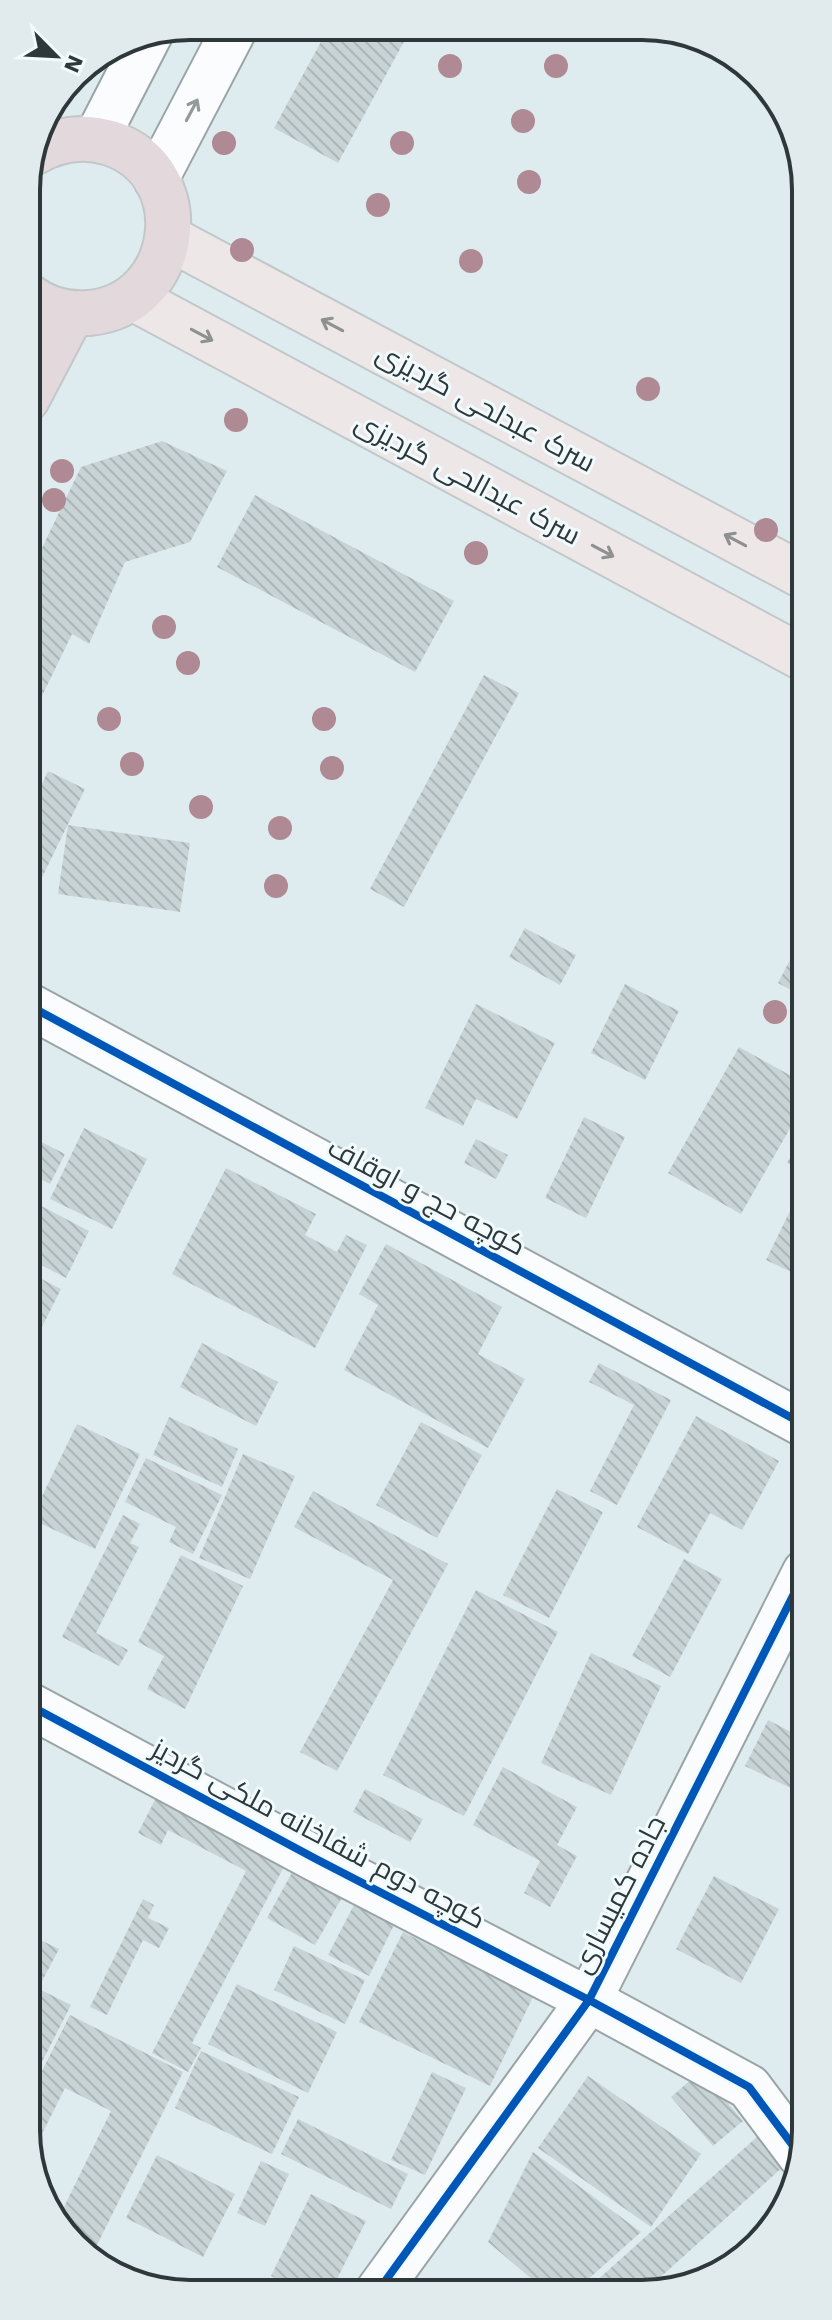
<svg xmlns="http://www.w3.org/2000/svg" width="832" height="2320" font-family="'Work Sans',Cairo,sans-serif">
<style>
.building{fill:url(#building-back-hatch)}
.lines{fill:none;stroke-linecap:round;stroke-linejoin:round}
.minor-casing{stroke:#9aa4a6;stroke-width:48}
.major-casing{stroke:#c2c8ca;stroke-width:48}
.highway-casing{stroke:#c2c8ca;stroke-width:48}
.minor{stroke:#fafcfd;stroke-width:44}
.major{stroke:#ede7e8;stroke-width:44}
.highway{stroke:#e3d8db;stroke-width:44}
.cycleway-casing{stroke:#f1fbfd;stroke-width:13}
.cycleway{stroke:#0057b8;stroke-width:8}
.tree{fill:#af8993}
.oneway{stroke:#949a9c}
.oneway2{stroke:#8e9091}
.labels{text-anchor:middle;stroke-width:6;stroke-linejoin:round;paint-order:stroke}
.street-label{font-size:28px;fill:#2e383a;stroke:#f1fbfd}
.rim{fill:none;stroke:#2e383a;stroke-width:4}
</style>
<defs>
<pattern id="building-back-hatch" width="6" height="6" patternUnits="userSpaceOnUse" patternTransform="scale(2)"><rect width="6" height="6" fill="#c8d3d6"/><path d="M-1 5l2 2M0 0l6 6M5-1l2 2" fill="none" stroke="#acb6b8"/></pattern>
</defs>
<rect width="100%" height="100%" fill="#dfecef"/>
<path class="building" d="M329,27H412L338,163L274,128Z
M162,441L227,471L190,542L125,562L89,644L72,634L27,727V579L81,467Z
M255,495L454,601L415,672L217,567Z
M484,675L519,693L404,907L370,889Z
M48,771L85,789L37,888L27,884V815Z
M68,825L190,843L180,912L58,894Z
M525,928L576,955L560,985L509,957Z
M804,933V997L778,983Z
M625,984L679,1011L645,1080L591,1053Z
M476,1004L555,1043L517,1119L476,1099L463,1126L425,1108Z
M739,1047L804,1083V1104L741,1214L668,1173Z
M584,1117L625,1137L586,1218L545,1198Z
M84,1128L147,1159L112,1229L50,1199Z
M804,1133V1173L787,1163Z
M28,1135L65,1154L50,1184L28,1173Z
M476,1139L508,1155L496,1179L464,1163Z
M226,1168L316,1214L305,1235L337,1252L346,1235L367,1245L315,1348L172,1274Z
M28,1199L89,1231L66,1278L28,1258Z
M791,1209L804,1216V1278L766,1260Z
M386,1244L502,1307L478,1354L525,1379L488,1448L344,1370L378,1305L359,1294Z
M28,1272L61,1289L38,1335L28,1330Z
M202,1343L278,1382L256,1426L180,1387Z
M599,1363L671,1400L617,1505L590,1491L634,1405L589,1382Z
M696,1416L779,1461L742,1530L710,1513L688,1554L637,1527Z
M169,1417L238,1449L222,1487L153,1455Z
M421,1422L482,1455L437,1538L376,1505Z
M77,1424L140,1454L95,1549L31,1519Z
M243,1454L295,1476L250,1579L199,1558Z
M146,1458L222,1495L193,1554L169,1542L176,1527L125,1502Z
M557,1489L603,1512L549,1618L503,1595Z
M313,1491L448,1564L337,1771L300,1752L393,1580L294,1527Z
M123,1515L140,1524L130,1543L139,1547L96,1633L128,1650L119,1666L62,1637Z
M181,1555L243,1586L185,1709L147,1689L164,1656L138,1642Z
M684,1559L722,1579L670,1677L632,1656Z
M476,1590L558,1632L464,1816L383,1775Z
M591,1653L661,1686L611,1795L541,1763Z
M768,1720L805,1739V1795L745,1766Z
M503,1767L577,1807L557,1845L577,1856L550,1907L524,1893L540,1861L473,1825Z
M365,1789L423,1819L410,1842L353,1812Z
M160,1790L289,1857L192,2043L201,2048L188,2072L152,2053L246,1871L168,1830L161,1845L138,1833Z
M295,1867L344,1894L315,1945L267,1918Z
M714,1876L779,1909L741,1983L676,1949Z
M143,1899L154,1905L148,1918L169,1928L159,1948L143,1940L107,2015L90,2007Z
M354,1905L394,1925L369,1976L328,1955Z
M403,1932L533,1997L490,2086L359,2022Z
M30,1935L59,1949L40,1985L29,1979Z
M294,1946L365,1980L345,2024L274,1990Z
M29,1984L71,2005L41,2064L29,2058Z
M237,1984L337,2032L308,2093L208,2044Z
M70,2015L183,2072L92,2255L74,2246L59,2217L111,2111L65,2088L34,2150L29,2148V2097Z
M201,2051L299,2097L272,2154L175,2108Z
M701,2071L743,2121L713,2146L671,2097Z
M432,2072L466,2088L425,2175L391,2160Z
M588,2076L701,2154L651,2227L538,2148Z
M298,2119L408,2174L391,2209L281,2154Z
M758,2136L784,2166L645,2291H585Z
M533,2152L641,2232L575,2291H546L488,2242Z
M157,2155L235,2194L203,2257L126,2218Z
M261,2161L289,2174L265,2226L237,2213Z
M311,2194L366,2221L331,2291H301L271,2276Z"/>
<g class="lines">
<g class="minor-casing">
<path id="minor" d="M96,139L150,34
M156,179L236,26
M28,1005L805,1425
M29,1705L316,1859L589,2000L749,2087L800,2155
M378,2291L589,2000L805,1572"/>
</g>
<g class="major-casing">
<path id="major" d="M169,238L803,576
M133,298L803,658"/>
</g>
<g class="highway-casing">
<path id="highway" d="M27,295C45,309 65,315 89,313C181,305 199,172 110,143C84,135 57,139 33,153
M27,399L71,315"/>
</g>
<use href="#minor" class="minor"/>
<use href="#major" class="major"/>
<use href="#highway" class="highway"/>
<g class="cycleway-casing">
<path id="cycleway" d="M28,1005L805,1425
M29,1705L316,1859L589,2000L749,2087L800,2155
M378,2291L589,2000L805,1572"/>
</g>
<use href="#cycleway" class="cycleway"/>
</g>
<g class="tree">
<circle cx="450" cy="66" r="12"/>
<circle cx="556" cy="66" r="12"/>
<circle cx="523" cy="121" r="12"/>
<circle cx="224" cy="143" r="12"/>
<circle cx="402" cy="143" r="12"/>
<circle cx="529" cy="182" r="12"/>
<circle cx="378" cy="205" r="12"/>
<circle cx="242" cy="250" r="12"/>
<circle cx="471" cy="261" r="12"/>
<circle cx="648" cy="389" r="12"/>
<circle cx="236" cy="420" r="12"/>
<circle cx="62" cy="471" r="12"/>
<circle cx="54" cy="500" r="12"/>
<circle cx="766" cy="530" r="12"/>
<circle cx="476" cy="553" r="12"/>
<circle cx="164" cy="627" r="12"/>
<circle cx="188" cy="663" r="12"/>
<circle cx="109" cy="719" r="12"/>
<circle cx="324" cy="719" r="12"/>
<circle cx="132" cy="764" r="12"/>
<circle cx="332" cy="768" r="12"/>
<circle cx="201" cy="807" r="12"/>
<circle cx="280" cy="828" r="12"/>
<circle cx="276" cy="886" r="12"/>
<circle cx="775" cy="1012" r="12"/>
</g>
<defs><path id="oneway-shaft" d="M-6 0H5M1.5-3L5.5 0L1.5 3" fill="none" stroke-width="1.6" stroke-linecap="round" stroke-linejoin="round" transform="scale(2)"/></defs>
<use class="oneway" href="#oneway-shaft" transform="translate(192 110) rotate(-62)"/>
<g class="oneway2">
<use href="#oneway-shaft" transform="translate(332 325) rotate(-152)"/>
<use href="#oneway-shaft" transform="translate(202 335) rotate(28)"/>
<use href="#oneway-shaft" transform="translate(735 540) rotate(-152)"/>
<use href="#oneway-shaft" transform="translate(603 551) rotate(28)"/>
</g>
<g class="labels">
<g class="street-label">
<text transform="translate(486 407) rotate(28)" y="10">سرک عبدلحی گردیزی</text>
<text transform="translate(468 478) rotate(28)" y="10">سرک عبدالحی گردیزی</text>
<text transform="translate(427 1196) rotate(28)" y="10">کوچه حج و اوقاف</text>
<text transform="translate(319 1833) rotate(28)" y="10">کوچه دوم شفاخانه ملکی گردیز</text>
<text transform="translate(618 1894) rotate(-63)" y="10">جاده کمیساری</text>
</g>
</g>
<path d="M0 0H832V2320H0ZM190 40H642A150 150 0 0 1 792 190V2130A150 150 0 0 1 642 2280H190A150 150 0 0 1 40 2130V190A150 150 0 0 1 190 40Z" fill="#e1ebed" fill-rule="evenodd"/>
<path class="rim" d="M190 40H642A150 150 0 0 1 792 190V2130A150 150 0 0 1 642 2280H190A150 150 0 0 1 40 2130V190A150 150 0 0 1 190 40Z"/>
<g transform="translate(56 56) rotate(114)" stroke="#f1fbfd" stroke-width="6" paint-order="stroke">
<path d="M0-6L14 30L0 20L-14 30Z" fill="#2e383a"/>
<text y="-12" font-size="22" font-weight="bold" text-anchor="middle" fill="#2e383a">N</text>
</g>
</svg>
